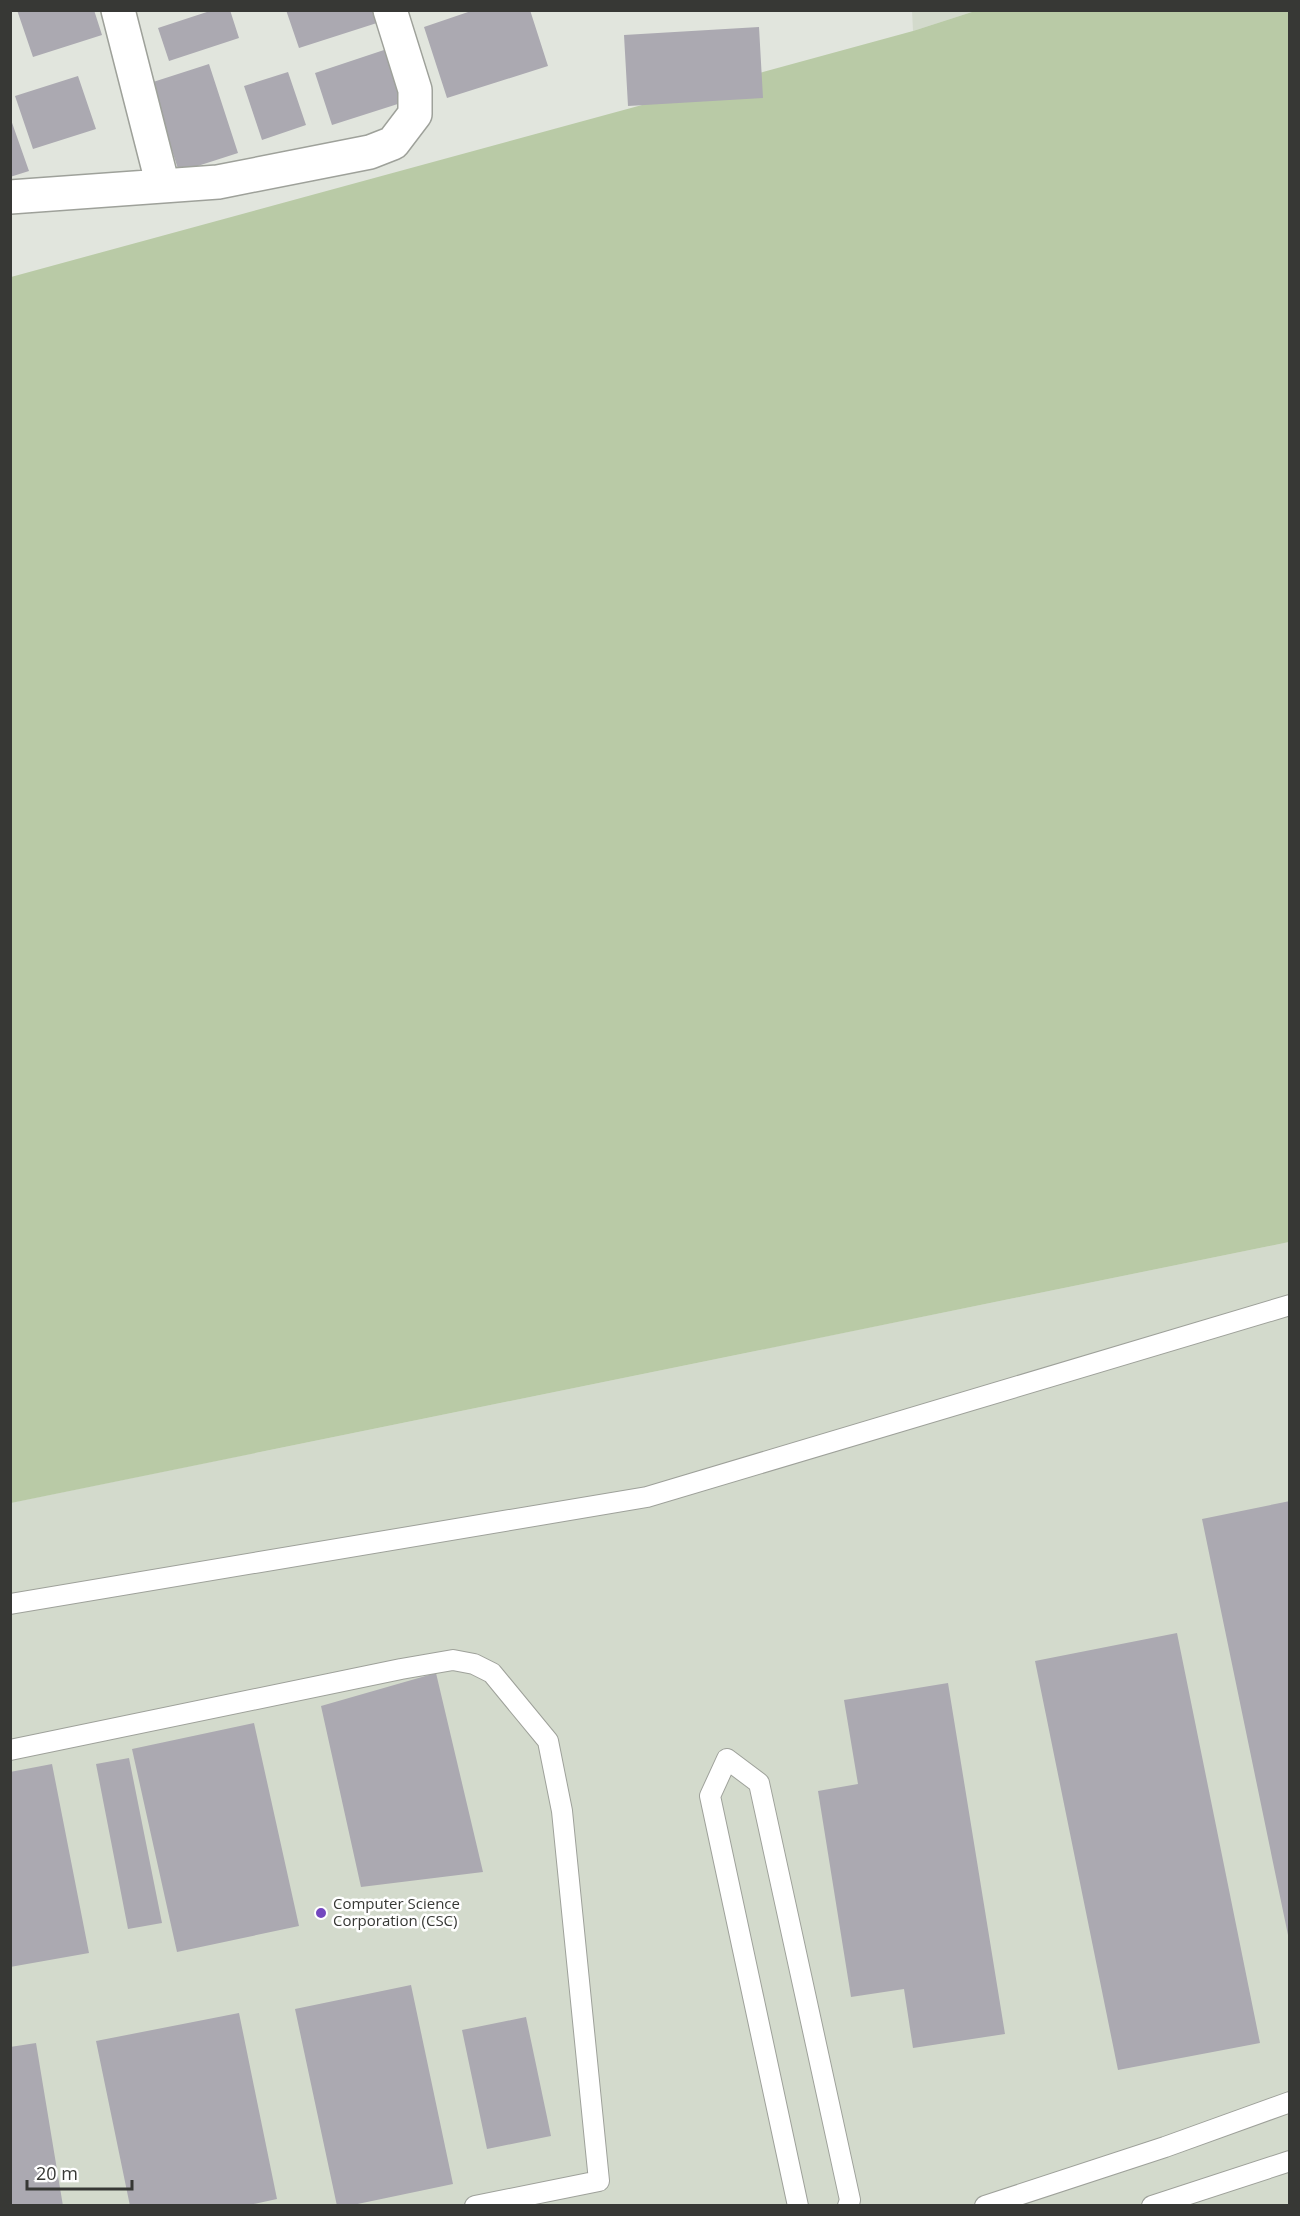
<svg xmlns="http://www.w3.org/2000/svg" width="1300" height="2216" font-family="'Open Sans',sans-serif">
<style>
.built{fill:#d3dacc}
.green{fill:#b9caa6}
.building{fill:#aba9b1}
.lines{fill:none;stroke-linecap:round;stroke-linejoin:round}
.lane-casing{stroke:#9ea19a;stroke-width:22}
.street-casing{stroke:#9ea19a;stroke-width:36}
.lane{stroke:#fff;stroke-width:20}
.street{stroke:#fff;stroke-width:33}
.poi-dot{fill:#7347bf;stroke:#fff;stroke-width:2}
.labels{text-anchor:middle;stroke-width:5;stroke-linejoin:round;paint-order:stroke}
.poi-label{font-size:15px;fill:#373835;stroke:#fff;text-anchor:start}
</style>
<rect width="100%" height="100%" fill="#e1e5dd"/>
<path class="built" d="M912,10L975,11L913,31Z
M1289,1242V2205H11L10,1503Z"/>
<path class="green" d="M975,11H1289V1242L11,1503V277L913,31Z"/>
<path class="building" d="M17,10H94L102,35L33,57Z
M213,10H230L239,38L169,61L158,28Z
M286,10H376L380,22L299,48Z
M474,10H530L548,66L447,98L424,27Z
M759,27L763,98L628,106L624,35Z
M387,49L404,102L332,125L315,73Z
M209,64L238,153L179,172L150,83Z
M288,72L306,125L262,140L244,86Z
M78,76L96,129L33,149L15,96Z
M10,117L29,171L10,177Z
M1290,1501V1935H1288L1202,1519Z
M1177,1633L1260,2043L1118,2070L1035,1661Z
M436,1673L483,1872L361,1887L321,1706Z
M948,1683L1005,2034L913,2048L904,1989L851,1997L818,1791L858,1784L844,1700Z
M254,1723L299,1926L177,1952L132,1749Z
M129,1758L162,1923L128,1929L96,1764Z
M52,1764L89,1953L10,1967V1772Z
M411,1985L453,2184L348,2206H337L295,2009Z
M239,2013L277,2199L244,2206H130L96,2041Z
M526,2017L551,2136L487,2149L462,2030Z
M36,2043L63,2206H10V2047Z"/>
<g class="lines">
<g class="lane-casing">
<path id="lane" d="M10,1604L647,1497L1290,1305
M10,1750L401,1669L453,1660L474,1664L492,1673L548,1741L562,1811L599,2181L475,2206
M798,2206L710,1796L727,1759L759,1783L850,2200L848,2206
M985,2206L1165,2147L1290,2102
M1152,2206L1290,2161"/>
</g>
<g class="street-casing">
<path id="street" d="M118,10L163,186
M10,197L218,182L370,152L393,143L415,114V90L390,10"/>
</g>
<use href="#lane" class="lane"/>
<use href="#street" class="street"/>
</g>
<circle class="poi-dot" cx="321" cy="1913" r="6"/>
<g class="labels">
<g class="poi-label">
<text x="333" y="1909">Computer Science<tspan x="333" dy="17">Corporation (CSC)</tspan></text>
</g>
</g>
<rect width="1300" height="2216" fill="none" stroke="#373835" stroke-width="24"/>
<path d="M27 2180v9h105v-9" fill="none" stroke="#373835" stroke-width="3"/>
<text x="36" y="2180" font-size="18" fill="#373835" stroke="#ffffff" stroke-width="4.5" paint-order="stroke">20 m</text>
</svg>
